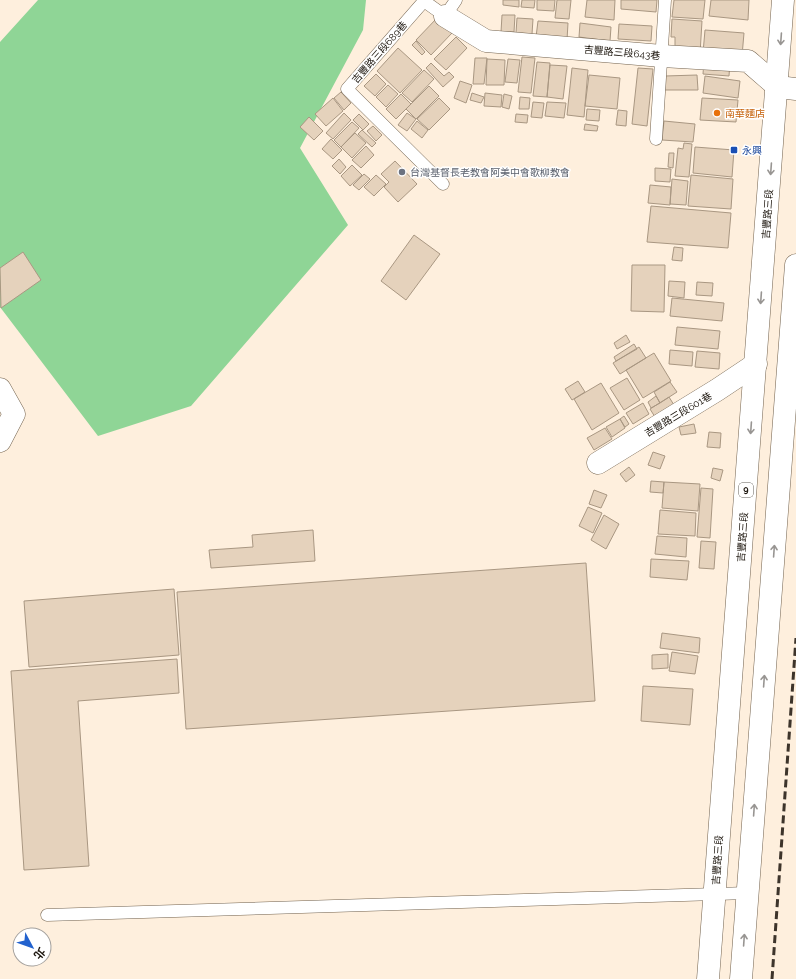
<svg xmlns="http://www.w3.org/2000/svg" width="796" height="979" font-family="Raleway,'Noto Sans TC',sans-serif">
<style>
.forest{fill:#8fd596}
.building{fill:#e5d2bc;stroke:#a99782}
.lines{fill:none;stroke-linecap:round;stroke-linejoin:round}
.lane-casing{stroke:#73634f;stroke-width:13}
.street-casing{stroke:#73634f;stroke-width:23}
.primary-casing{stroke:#73634f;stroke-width:23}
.lane{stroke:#fff;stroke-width:12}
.street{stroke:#fff;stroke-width:22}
.primary{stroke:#fff;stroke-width:22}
.rail{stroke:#3d342b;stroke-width:3;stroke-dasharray:8 4;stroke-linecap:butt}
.oneway{stroke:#989592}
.food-dot{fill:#e8710a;stroke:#fff;stroke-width:1.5}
.transit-dot{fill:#1a4fb4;stroke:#fff;stroke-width:1.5}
.worship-dot{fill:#6b7280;stroke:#fff;stroke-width:1.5}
.labels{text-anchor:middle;stroke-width:3;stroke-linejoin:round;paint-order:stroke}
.shield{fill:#fff;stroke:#5f5a55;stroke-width:1}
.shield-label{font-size:9px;font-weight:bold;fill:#1b140c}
.street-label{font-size:10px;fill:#1b140c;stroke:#fff}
.food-label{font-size:10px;fill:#c56008;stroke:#fff;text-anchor:start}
.transit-label{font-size:10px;fill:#164399;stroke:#fff;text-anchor:start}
.worship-label{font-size:10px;fill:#5b616d;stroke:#fff;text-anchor:start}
</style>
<rect width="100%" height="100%" fill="#feefdd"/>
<path class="forest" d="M38,0H366L363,30L300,148L348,225L191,406L98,436L0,307V42Z"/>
<path class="building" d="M503,0H519V7L503,5Z
M522,0H535L534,8L521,7Z
M537,0H555L554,11L537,10Z
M557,0H571L569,19L555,18Z
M587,0H615L614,20L585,17Z
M621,0H657L656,12L621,9Z
M674,0H705L703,19L672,17Z
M711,0H749L748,20L709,16Z
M502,15H515L514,32H501Z
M437,18L452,33L431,55L416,40Z
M517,18L533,19L532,34L516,33Z
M672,19L702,21L700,54L675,52V37H671Z
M538,21L568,23L567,40L536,37Z
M580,23L611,27L610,41L579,37Z
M619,24L652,26L651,41L618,39Z
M705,30L744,33L742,56L703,53Z
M456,37L467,48L446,70L434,59Z
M416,41L425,52L422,55L412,45Z
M398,48L422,70L400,93L377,71Z
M522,57L535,58L531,93L518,92Z
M475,58H487L484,84H473Z
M487,59L505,60L504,85H486Z
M508,59L520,60L517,83L505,82Z
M704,60L730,62L729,76L703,74Z
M537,62L550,63L547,97L533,96Z
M431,63L444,76L449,72L454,77L443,87L426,68Z
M550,65L567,66L563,99L547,97Z
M572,68L588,70L584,117L567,115Z
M638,68L653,69L647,126L632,124Z
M424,70L434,79L412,102L402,93Z
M376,74L386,84L375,96L364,86Z
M589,75L620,78L617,109L585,106Z
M697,75L698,90H665V76Z
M705,76L740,81L738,98L703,93Z
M460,81L472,85L466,103L454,98Z
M388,85L398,94L386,107L376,97Z
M429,86L439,96L416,119L406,109Z
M341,92L351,103L344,110L334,98Z
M472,93L484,97L481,103L470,100Z
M485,93L502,95L501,107L484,106Z
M401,94L411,104L396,119L386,109Z
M504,94L512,96L509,109L502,107Z
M520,97L530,98L529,109H519Z
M333,98L343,111L326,126L315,114Z
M439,98L450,109L429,130L417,119Z
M702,98L738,100L736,122L700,120Z
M533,102L544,103L542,118L531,117Z
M547,102L566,103L564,118L545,116Z
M587,109L600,110L599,121L586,120Z
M618,110L627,111L626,126L616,125Z
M344,113L351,120L333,139L326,133Z
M407,113L416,119L407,131L398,125Z
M359,114L369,124L363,130L353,120Z
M516,114L528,115L527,123L515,122Z
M309,117L323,131L314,140L300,127Z
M417,121L428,130L422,138L411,129Z
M664,121L695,124L693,142L662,140Z
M352,122L359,128L341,147L334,140Z
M585,124L598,126L597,131L584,130Z
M373,126L382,135L376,141L367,131Z
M362,130L376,143L372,147L358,134Z
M355,133L366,143L352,158L341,147Z
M331,139L342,150L333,159L322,149Z
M684,143L692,144L689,177L675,176L678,148L683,149Z
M366,146L374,155L361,168L352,160Z
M695,147L734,150L732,177L693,173Z
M669,153H674L673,168L668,167Z
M339,159L346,167L340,174L332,166Z
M395,161L417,184L398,202L384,187L389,182L381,174Z
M352,165L362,175L350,186L341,176Z
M655,168L671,169L670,182L655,181Z
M364,174L370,179L359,190L353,185Z
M376,175L386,184L374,196L364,187Z
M691,175L733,179L731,209L688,206Z
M672,179L688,181L686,205L670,204Z
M650,185L671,187L670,205L648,203Z
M651,206L731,213L728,248L647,242Z
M414,235L440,254L406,300L381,281Z
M674,247L683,248L682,261L672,260Z
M23,252L41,280L1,308L0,268Z
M632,265H665L664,312L631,311Z
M669,281L685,282L684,298L668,296Z
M697,282L713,283L712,296L696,295Z
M672,298L724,303L722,321L670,316Z
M677,327L720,331L718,349L675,345Z
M626,335L630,342L617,349L614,343Z
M634,344L637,349L616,361L614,357Z
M639,347L646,358L620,374L613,363Z
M670,350L693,352L692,366L669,364Z
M697,351L720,353L719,369L695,367Z
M654,353L671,381L643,398L626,370Z
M627,378L640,400L624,410L610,388Z
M578,381L585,392L572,400L565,389Z
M670,382L677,392L660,403L654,392Z
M601,383L619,413L592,430L574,399Z
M656,396L660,403L651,408L648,402Z
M669,397L674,405L655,417L650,409Z
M643,403L649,414L633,424L626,413Z
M624,416L629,424L625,427L620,419Z
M620,419L625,428L612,437L606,427Z
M694,424L696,433L681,435L679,427Z
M605,428L612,439L594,450L587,438Z
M709,432L721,433L720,448L707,447Z
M653,452L665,456L660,469L648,465Z
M629,467L635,475L626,482L620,474Z
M713,468L723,470L720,481L711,478Z
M651,481L664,482L663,493L650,492Z
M664,482L700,484L698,511L662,508Z
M701,488L713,489L710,538L697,537Z
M594,490L607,495L601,508L589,504Z
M588,507L602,513L593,533L579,526Z
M660,510L696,513L695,536L658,534Z
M604,515L619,524L606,549L591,540Z
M313,530L315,561L211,568L209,550L253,547L252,535Z
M657,536L687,538L686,557L655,554Z
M701,541L716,542L714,569L699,568Z
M651,559L689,561L687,580L650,577Z
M586,563L595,701L186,729L177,592Z
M174,589L179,655L29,667L24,601Z
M662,633L700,638L699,653L660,648Z
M672,652L698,656L695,674L669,671Z
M668,654V668L652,669V655Z
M177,659L179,693L78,701L89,866L24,870L11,671Z
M643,686L693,689L690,725L641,721Z"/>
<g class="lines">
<g class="lane-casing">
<path id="lane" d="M656,139L665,0
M443,184L347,89L424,1L445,16L456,0
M47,915L748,893"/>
</g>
<g class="street-casing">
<path id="street" d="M445,16L486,41L662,56L748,61L778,87L796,89
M0,389L14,414L0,441
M598,463L717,390L756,364"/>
</g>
<g class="primary-casing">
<path id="primary" d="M708,979L783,0
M741,979L796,265"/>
</g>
<use href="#lane" class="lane"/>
<use href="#street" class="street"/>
<use href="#primary" class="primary"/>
<path class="rail" d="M772,979L796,638"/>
</g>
<defs><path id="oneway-shaft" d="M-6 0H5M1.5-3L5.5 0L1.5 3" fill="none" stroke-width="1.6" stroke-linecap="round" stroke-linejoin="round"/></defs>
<g class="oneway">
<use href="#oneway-shaft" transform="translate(781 39) rotate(94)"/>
<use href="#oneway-shaft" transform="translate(771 169) rotate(94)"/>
<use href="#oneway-shaft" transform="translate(761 298) rotate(94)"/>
<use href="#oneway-shaft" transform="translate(751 428) rotate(94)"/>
<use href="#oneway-shaft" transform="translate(774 551) rotate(-86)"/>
<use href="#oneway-shaft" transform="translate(764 681) rotate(-86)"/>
<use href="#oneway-shaft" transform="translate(754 810) rotate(-86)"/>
<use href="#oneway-shaft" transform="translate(744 940) rotate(-86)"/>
</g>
<circle class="food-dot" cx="717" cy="113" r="4"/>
<rect class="transit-dot" x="730" y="146" width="8" height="8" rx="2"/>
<circle class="worship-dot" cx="402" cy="172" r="4"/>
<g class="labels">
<rect class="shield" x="739" y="483" width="14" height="14" rx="3"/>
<g class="shield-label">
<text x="746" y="493">9</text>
</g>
<g class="street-label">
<text transform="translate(379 52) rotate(-49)" y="4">吉豐路三段689巷</text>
<text transform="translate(622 52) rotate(5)" y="4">吉豐路三段643巷</text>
<text transform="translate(767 214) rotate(-86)" y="4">吉豐路三段</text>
<text transform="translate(678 414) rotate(-31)" y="4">吉豐路三段601巷</text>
<text transform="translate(742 537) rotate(-86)" y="4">吉豐路三段</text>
<text transform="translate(717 860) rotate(-86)" y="4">吉豐路三段</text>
</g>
<g class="food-label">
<text x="725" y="117">南華麵店</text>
</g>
<g class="transit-label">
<text x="742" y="154">永興</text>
</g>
<g class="worship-label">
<text x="410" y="176">台灣基督長老教會阿美中會歌柳教會</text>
</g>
</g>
<g transform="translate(32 947) rotate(131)"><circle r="19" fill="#ffffff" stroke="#a4a19e"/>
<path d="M0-3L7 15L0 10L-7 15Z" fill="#2262ce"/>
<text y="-6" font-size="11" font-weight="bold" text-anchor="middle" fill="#1b140c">北</text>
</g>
</svg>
